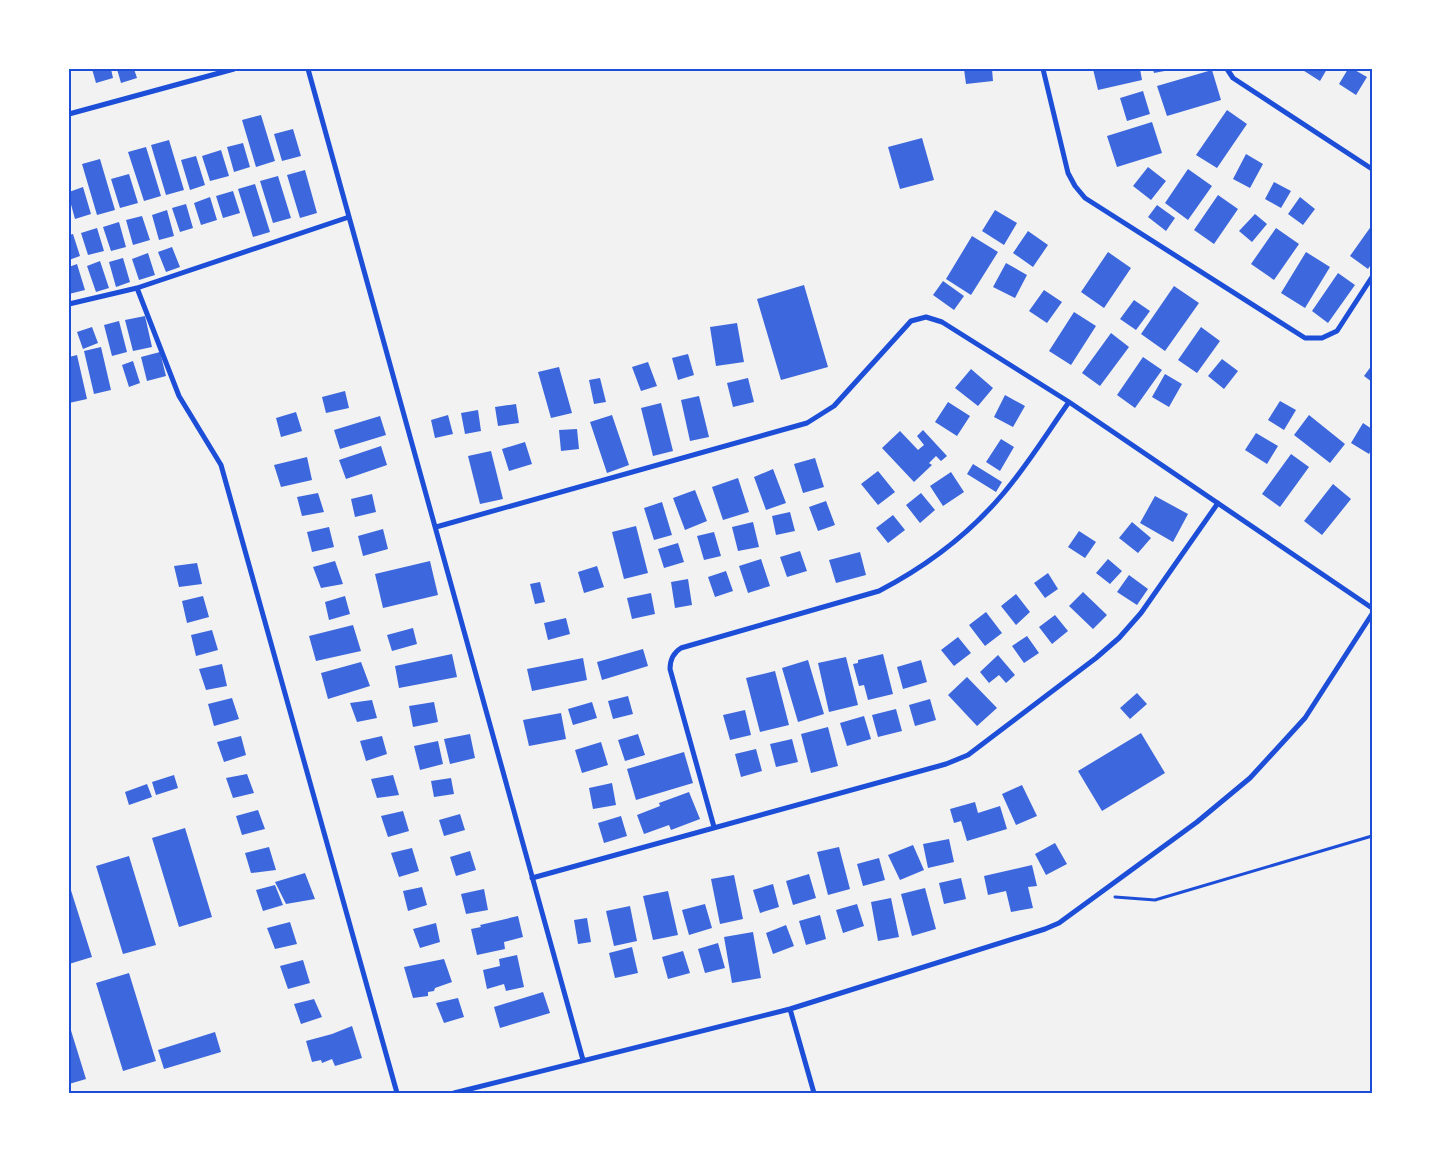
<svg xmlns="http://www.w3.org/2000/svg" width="1441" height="1162" font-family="Arial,sans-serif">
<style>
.building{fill:#3d67dc}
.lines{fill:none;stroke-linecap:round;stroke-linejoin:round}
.path{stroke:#1d4ed8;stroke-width:3}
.minor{stroke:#1d4ed8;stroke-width:5}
.neatline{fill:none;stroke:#1d4ed8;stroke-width:2}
</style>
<rect width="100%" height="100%" fill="#f2f2f2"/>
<path class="building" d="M92,69H111L113,78L96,83Z
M117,69H134L137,78L121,83Z
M964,69H992L993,81L966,84Z
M1093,69H1140L1142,80L1098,90Z
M1153,69H1170V70L1154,73Z
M1301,69H1327L1320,81Z
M1348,69H1353L1367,77L1356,95L1339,84Z
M1212,70L1221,100L1167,116L1157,86Z
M1143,91L1150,114L1127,121L1120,98Z
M1227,110L1247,124L1217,168L1196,155Z
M261,115L275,161L256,167L242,120Z
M1152,122L1162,153L1117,167L1107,136Z
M293,129L301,156L282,161L274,134Z
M922,138L934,180L900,189L888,147Z
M169,140L184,190L166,195L151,145Z
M243,143L250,167L234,172L227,147Z
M146,147L161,196L144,201L128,152Z
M221,150L229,176L210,181L202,156Z
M1246,154L1263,164L1250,188L1233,179Z
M196,156L205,185L190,190L181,160Z
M100,159L115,210L97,215L82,164Z
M1148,167L1166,181L1151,200L1133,186Z
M1188,169L1212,186L1188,220L1165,203Z
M305,170L317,213L300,218L287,175Z
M129,174L138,203L120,208L111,179Z
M278,176L291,218L273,223L260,181Z
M1274,182L1291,191L1281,208L1265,199Z
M255,184L270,232L253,237L238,189Z
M83,187L91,214L75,219L69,197V192Z
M233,191L240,213L223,218L216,196Z
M1218,195L1238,209L1214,244L1194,230Z
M210,197L217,220L201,225L194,203Z
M1300,197L1315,209L1303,225L1288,214Z
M186,204L193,228L180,232L172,208Z
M1157,205L1175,218L1166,231L1148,217Z
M167,210L174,236L159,240L152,215Z
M995,210L1017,223L1004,245L982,231Z
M1255,214L1267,224L1252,242L1239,231Z
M142,216L150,240L133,245L126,220Z
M119,222L126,247L111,251L103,227Z
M1372,225V263L1368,269L1350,256Z
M97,228L104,251L88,255L81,233Z
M1276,228L1299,244L1274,280L1251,264Z
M1028,231L1048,245L1033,267L1013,253Z
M73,234L80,256L69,260V235Z
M972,236L998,252L971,295L946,279Z
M172,247L180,267L166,272L158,252Z
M1108,252L1131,268L1104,308L1081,292Z
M1306,252L1330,267L1305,308L1281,293Z
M148,253L155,275L139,280L132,259Z
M123,258L130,282L116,287L109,262Z
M100,261L109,288L96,292L87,266Z
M1006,263L1027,275L1015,298L993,287Z
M77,264L85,290L69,294V267Z
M1338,273L1355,285L1328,323L1312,311Z
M943,281L964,296L954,310L933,295Z
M804,285L828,367L781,380L757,299Z
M1174,286L1199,303L1165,351L1141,334Z
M1044,290L1062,302L1047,323L1029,311Z
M1134,300L1150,311L1136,330L1120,319Z
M1074,312L1096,326L1071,365L1049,351Z
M145,316L152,347L133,351L125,320Z
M119,321L127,352L112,356L104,325Z
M737,323L744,362L716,366L710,327Z
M92,327L98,343L83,349L77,332Z
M1201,327L1220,341L1197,373L1178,360Z
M1111,333L1129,347L1100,386L1082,373Z
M101,347L111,390L94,394L84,351Z
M160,352L166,376L147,381L141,357Z
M688,354L694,375L678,380L672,358Z
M77,355L87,399L69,403V357Z
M1143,357L1162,370L1135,408L1117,395Z
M1222,359L1238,371L1224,389L1208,376Z
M133,361L140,383L129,387L122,365Z
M648,362L657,386L641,391L632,367Z
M1372,365V382L1364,376Z
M559,367L572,413L551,418L538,372Z
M971,369L993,388L978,406L955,388Z
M1165,374L1182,384L1169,407L1152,397Z
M600,378L606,402L594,404L589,380Z
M748,378L754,402L733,407L727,383Z
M345,391L349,408L326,413L322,397Z
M1005,395L1025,406L1013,427L994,417Z
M699,396L709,437L690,441L681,400Z
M1280,401L1296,410L1284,430L1268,420Z
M948,402L970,416L957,436L935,422Z
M661,403L673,451L653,456L641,408Z
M516,404L519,423L498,426L495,407Z
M478,410L481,431L465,434L461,413Z
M296,412L302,431L281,437L276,418Z
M448,415L453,434L435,438L431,420Z
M612,415L629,465L607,473L590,422Z
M1309,415L1345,444L1330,463L1294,435Z
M380,416L386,435L340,449L334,430Z
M1363,423L1372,429V448L1369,454L1351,443Z
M577,429L579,449L561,451L559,430Z
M923,430L947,456L941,461L936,456L929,463L932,465L914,482L882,448L900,431L918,450L924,445L917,436Z
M1256,433L1278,446L1267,464L1245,450Z
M1001,439L1014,447L1000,471L986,462Z
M525,442L532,464L509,471L502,449Z
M381,446L387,465L346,479L339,460Z
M491,451L503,499L480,504L468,456Z
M1291,454L1309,467L1280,507L1262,494Z
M307,457L312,480L281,487L274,465Z
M815,458L824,487L803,493L794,464Z
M973,464L1002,482L996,492L967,474Z
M773,469L786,503L766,510L754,477Z
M878,471L895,492L878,505L861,484Z
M951,472L964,492L943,506L930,486Z
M738,478L749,512L723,520L712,487Z
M1333,484L1351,499L1322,535L1304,521Z
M695,490L707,521L685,530L673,498Z
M318,493L324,512L302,516L297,497Z
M921,493L935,510L920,523L906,505Z
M372,494L376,512L355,517L351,499Z
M1155,496L1188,514L1173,542L1140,523Z
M826,501L835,525L818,531L809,507Z
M662,502L672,535L654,540L644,508Z
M790,512L795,531L776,535L772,516Z
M893,515L905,530L888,543L876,528Z
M753,522L759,547L738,551L732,527Z
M1132,522L1151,538L1138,553L1119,538Z
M636,526L648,573L624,579L612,532Z
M329,527L334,547L312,552L307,532Z
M383,529L388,549L363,556L358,536Z
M1079,531L1096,542L1085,558L1068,547Z
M714,532L721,556L704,560L697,536Z
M678,543L684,562L664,568L658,549Z
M800,551L807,571L787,577L780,557Z
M860,552L866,575L836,583L829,560Z
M761,559L770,586L748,593L739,566Z
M1108,559L1122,571L1110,584L1096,573Z
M335,561L343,584L321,588L313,567Z
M430,561L438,595L383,608L375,574Z
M197,563L202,584L179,587L174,566Z
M597,566L604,587L584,593L578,572Z
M726,571L733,591L715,597L708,577Z
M1048,573L1058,589L1045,598L1034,583Z
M1129,575L1148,589L1137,605L1117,592Z
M688,579L692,605L675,608L671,582Z
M540,582L545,602L535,604L530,584Z
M1083,592L1107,615L1093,629L1069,606Z
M651,593L655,614L632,619L627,598Z
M1016,594L1030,612L1016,625L1001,606Z
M203,596L209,617L187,623L182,601Z
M345,596L350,614L329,620L325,602Z
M986,612L1002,633L985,646L969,625Z
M1055,615L1068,631L1052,644L1039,627Z
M566,618L570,634L548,640L544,623Z
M353,625L361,651L316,661L309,636Z
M413,628L417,644L392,651L387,635Z
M212,630L218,650L196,656L191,635Z
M1027,636L1039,653L1024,663L1012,646Z
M958,637L971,653L954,666L941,650Z
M643,649L648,666L602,680L597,662Z
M452,654L457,677L399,688L395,666Z
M883,654L893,694L868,700L864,685L859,686L853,664L858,663V660Z
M998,655L1015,675L1006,683L999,675L989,683L980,672Z
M846,657L858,705L829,712L818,663Z
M583,658L587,680L532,691L527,669Z
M808,660L824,714L798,722L782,668Z
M921,660L927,682L903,689L897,667Z
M361,662L370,686L328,699L321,673Z
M222,664L227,686L206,690L199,669Z
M775,671L789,725L760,732L746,678Z
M967,677L997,708L977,726L948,695Z
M1137,693L1147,704L1130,719L1120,708Z
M628,696L633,714L613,719L608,701Z
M232,698L239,719L214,726L208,704Z
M930,699L936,720L915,726L909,705Z
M372,700L377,718L357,722L350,703Z
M434,702L438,722L413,727L409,706Z
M592,702L597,718L573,725L568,709Z
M896,709L902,731L878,737L872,715Z
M745,710L751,735L730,740L723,715Z
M561,713L566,739L529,746L523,720Z
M864,716L871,739L847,746L840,723Z
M828,727L838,766L811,773L801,734Z
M1141,733L1165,773L1102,811L1078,771Z
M470,734L475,758L450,764L444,739Z
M638,734L645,755L625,761L618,740Z
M241,736L246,755L224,762L217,742Z
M382,736L387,754L366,761L360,741Z
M792,739L798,762L776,767L770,744Z
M438,741L443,764L420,770L414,746Z
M601,742L608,765L582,773L575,750Z
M756,749L762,771L741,777L735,754Z
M684,752L693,783L636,800L627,769Z
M247,774L254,793L233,798L226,778Z
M174,775L178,788L156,795L152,782Z
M393,775L399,795L377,798L371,779Z
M451,778L454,794L434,797L431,781Z
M612,783L616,805L593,809L589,788Z
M147,784L152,797L129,805L125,792Z
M1022,785L1037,816L1016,825L1002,794Z
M689,792L700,819L671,830L669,825L644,834L637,815L660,806L659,803Z
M975,802L978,813L1000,806L1007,829L967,841L961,821L954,823L950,809Z
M258,810L265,829L242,835L236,816Z
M403,811L409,831L388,837L381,816Z
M460,814L465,830L444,836L439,820Z
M621,816L627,836L604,843L598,823Z
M185,828L212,917L179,927L152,838Z
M949,839L954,862L928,868L923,844Z
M1055,843L1067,864L1046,875L1035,854Z
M913,845L924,870L900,880L888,855Z
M269,847L276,870L251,873L245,853Z
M839,847L850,889L828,895L817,852Z
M412,848L419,871L399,877L391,853Z
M470,851L476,870L456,876L450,857Z
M129,856L156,945L123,954L96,866Z
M879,858L885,880L863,886L857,864Z
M1032,865L1037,886L1028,887L1033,908L1011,912L1006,891L988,895L984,876Z
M305,873L315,899L286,904L275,882Z
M809,874L816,898L793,905L786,881Z
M734,875L743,919L720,924L711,879Z
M961,878L966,899L944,904L939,883Z
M69,884L92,957L69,964Z
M773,884L779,907L760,913L753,890Z
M275,885L283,905L263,911L256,890Z
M422,887L427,905L408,911L403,891Z
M925,888L936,929L912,936L901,894Z
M484,889L488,910L466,914L461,894Z
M668,891L678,935L653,940L643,896Z
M891,898L899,937L878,941L871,902Z
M705,904L712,928L689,935L682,910Z
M857,904L864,926L843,933L836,910Z
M630,906L637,941L614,946L606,911Z
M820,915L826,939L806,945L799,921Z
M518,916L523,937L504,942L505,949L477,955L471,929L481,927L480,925Z
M587,918L591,942L578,944L574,920Z
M290,922L297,944L275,949L267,928Z
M436,923L440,942L420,948L413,929Z
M786,925L794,946L773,954L766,933Z
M753,932L761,978L732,983L724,937Z
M718,943L725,968L705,973L698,949Z
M632,947L638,973L615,978L609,953Z
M683,951L690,973L668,979L662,957Z
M517,955L524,987L506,991L504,984L487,989L483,970L500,966L499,959Z
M444,959L452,982L435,988L434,991L428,992V996L413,998L404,967Z
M303,960L310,983L288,989L280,966Z
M129,973L156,1061L123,1071L96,983Z
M543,992L550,1013L500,1028L494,1007Z
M458,998L464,1017L444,1023L436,1003Z
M314,999L322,1017L301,1024L294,1004Z
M69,1024L86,1079L69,1084Z
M352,1026L362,1058L335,1066L332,1059L322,1063L321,1060L312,1062L306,1041L332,1034Z
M215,1032L221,1052L164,1069L158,1050Z"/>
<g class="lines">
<path class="path" d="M1115,897L1155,900L1372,836"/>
<path class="minor" d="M308,69L583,1060
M1043,69L1068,173L1075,186L1085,198L1305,338H1322L1337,331L1372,277
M1227,69L1233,78L1372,169
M69,114L234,69
M137,288L179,396L221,465L397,1093
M69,304L137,288L349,217
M436,527L807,423L834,406L911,321L926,317L942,322L1069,402L1372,608
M714,827L670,669C670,660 673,653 681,648L879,591C925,567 968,535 1002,495C1027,466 1047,433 1069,402
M532,878L946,764L968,755L1096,658L1119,638L1141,613L1218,503
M790,1009L814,1093
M454,1093L790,1009L1045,929L1059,923L1197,822L1250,778L1305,718L1372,614"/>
</g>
<rect width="1441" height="1162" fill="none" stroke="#ffffff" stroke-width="140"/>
<rect x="70" y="70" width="1301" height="1022" class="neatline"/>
</svg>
